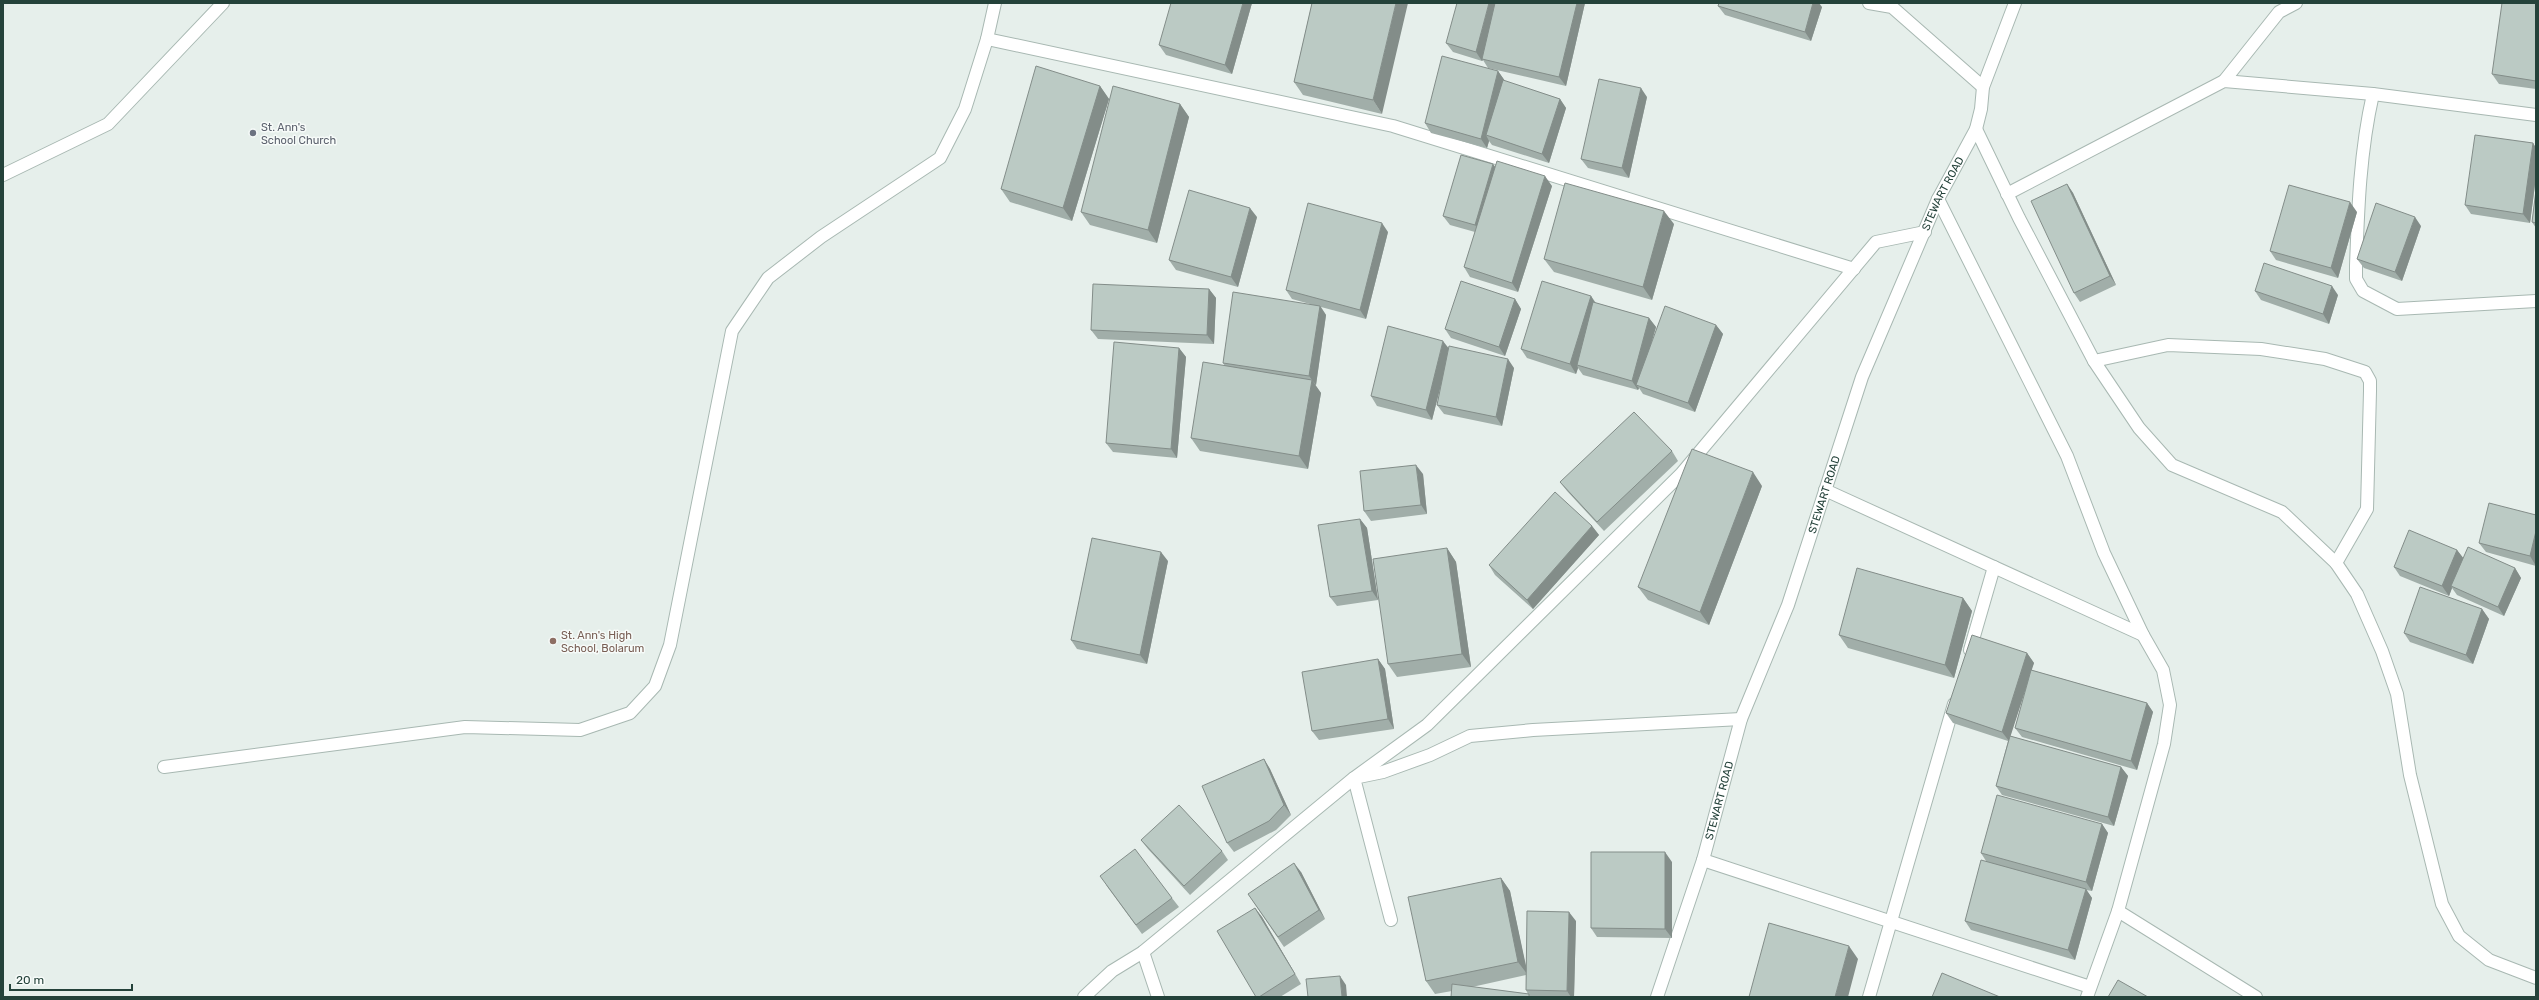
<svg xmlns="http://www.w3.org/2000/svg" width="2539" height="1000" font-family="Rubik,sans-serif">
<style>
.lines{fill:none;stroke-linecap:round;stroke-linejoin:round}
.minor-casing{stroke:#a8b8b2;stroke-width:14}
.minor{stroke:#fff;stroke-width:12}
.wall{fill:#a1aea9;fill-rule:evenodd}
.shaded-wall{fill:#838d89}
.building{fill:#bbcac4;stroke:#838d89}
.worship-dot{fill:#6b7280;stroke:#f7fbf9;stroke-width:1.5}
.education-dot{fill:#8d6e63;stroke:#f7fbf9;stroke-width:1.5}
.labels{text-anchor:middle;stroke-width:3;stroke-linejoin:round;paint-order:stroke}
.worship-label{font-size:11px;fill:#5b616d;stroke:#f7fbf9;text-anchor:start}
.street-label{font-size:11px;fill:#24423a;stroke:#f7fbf9}
.education-label{font-size:11px;fill:#785e54;stroke:#f7fbf9;text-anchor:start}
</style>
<rect width="100%" height="100%" fill="#e6efeb"/>
<g class="lines">
<g class="minor-casing">
<g id="minor">
<path d="M995,3L987,39L1393,126L1854,269"/>
<path d="M1869,3L1892,7L1983,87"/>
<path d="M2224,81L2279,12L2296,3"/>
<path d="M2373,94C2360,151 2358,208 2356,266V279L2363,291L2397,309L2536,301"/>
<path d="M1976,129L2019,218L2094,361L2139,428L2172,465L2282,512L2336,563L2357,594L2382,651L2397,694L2410,775L2442,904L2459,936L2489,960L2536,978"/>
<path d="M3,175L108,124L223,3"/>
<path d="M2007,194L2224,81L2373,94L2536,115"/>
<path d="M1938,199L2067,456L2104,553L2143,635L2163,670L2170,705L2164,744L2118,911L2256,997"/>
<path d="M2094,361L2168,345L2261,349L2325,359L2365,372L2370,381V391L2367,509L2336,563"/>
<path d="M1825,490L2143,635"/>
<path d="M1970,650L1994,567"/>
<path d="M164,767L465,727L580,730L630,713L655,686L670,645L732,331L768,278L821,237L940,158L965,109L987,39"/>
<path d="M1703,860L2090,987"/>
<path d="M1391,920L1354,778L1383,772L1430,755L1470,736L1533,730L1741,719"/>
<path d="M1143,952L1158,997"/>
<path d="M1084,997L1112,971L1143,952L1354,778L1427,725L1681,474L1876,242L1925,232"/>
<path id="s1" d="M1657,997L1703,860L1741,719L1788,605L1862,377L1938,199L1976,129L1981,109L1983,87L2015,3"/>
<path d="M1869,997L1954,704"/>
<path d="M2087,997L2118,911"/>
</g>
</g>
<use href="#minor" class="minor"/>
</g>
<path class="wall" d="M1252,3L1232,74L1166,55L1159,45Z
M1312,3L1382,114L1303,95L1294,82Z
M1585,3L1566,86L1488,68L1483,60L1482,61L1453,52L1446,43Z
M2536,3V89L2499,84L2492,74Z
M1718,6L1822,7L1811,41L1725,15Z
M1498,71L1505,81L1560,99L1566,108L1549,163L1492,145L1489,141L1487,148L1431,133L1425,123Z
M1100,86L1109,99L1072,221L1010,202L1001,189Z
M1647,97L1629,178L1588,168L1581,159Z
M1180,104L1189,117L1157,243L1090,225L1081,212Z
M2533,143L2536,148V177L2530,223L2471,214L2465,205Z
M1495,167L1552,186L1518,292L1470,277L1464,267L1475,232L1450,225L1443,216Z
M2067,184L2073,193L2116,285L2080,302L2074,293Z
M2536,190V228L2532,222Z
M2357,212L2338,278L2276,260L2270,251Z
M1257,217L1238,287L1176,270L1169,260Z
M1674,224L1652,300L1554,272L1544,259Z
M2421,226L2402,281L2364,268L2357,259Z
M1388,232L1366,319L1321,307L1326,315L1316,385H1315L1321,393L1308,469L1200,451L1191,438L1225,366L1223,363L1310,304L1292,299L1286,290Z
M1209,289L1216,298L1214,344L1098,339L1091,330Z
M2255,291L2338,295L2329,324L2261,300Z
M1591,296L1596,303L1649,318L1656,327L1650,347L1716,325L1723,334L1695,412L1643,394L1639,388L1638,390L1583,375L1578,368L1576,374L1527,358L1521,349Z
M1515,299L1521,309L1505,356L1451,338L1445,329Z
M1179,348L1186,357L1177,458L1113,452L1106,443Z
M1449,349L1514,368L1502,426L1444,414L1437,405L1442,380L1432,420L1377,406L1371,396Z
M1672,451L1678,461L1604,531L1567,491L1560,482Z
M1423,474L1427,514L1371,521L1364,511Z
M1762,486L1709,625L1648,600L1638,587Z
M2536,515V566L2486,552L2479,543Z
M1360,519L1367,528L1378,600L1337,606L1330,597Z
M1592,526L1599,535L1533,609L1495,575L1489,565Z
M1447,548L1456,562L1471,667L1397,677L1388,664Z
M2457,550L2463,558L2515,568L2521,578L2504,616L2457,595L2452,588L2449,596L2400,576L2394,567Z
M1168,561L1147,664L1077,649L1071,640Z
M1963,598L1972,611L1954,678L1848,648L1839,635Z
M2482,609L2489,619L2473,664L2410,642L2404,633Z
M2027,653L2034,663L2031,670L2147,703L2153,712L2137,770L2022,737L2015,728L2031,673L2010,736L2121,767L2128,776L2114,826L2002,795L1996,786L2008,741L1953,723L1946,713Z
M1378,659L1385,669L1394,729L1319,740L1312,731Z
M1264,759L1270,769L1291,815L1276,830L1234,852L1227,843Z
M2102,824L2108,833L2092,891L2086,890L2092,898L2075,960L1971,930L1965,921L1986,861L1981,853Z
M1141,840L1222,851L1228,860L1190,895L1148,849Z
M1672,862V938L1597,937L1591,928Z
M1301,872L1325,919L1284,947L1248,894Z
M1501,878L1510,891L1526,968L1576,921L1574,997H1451L1452,991L1435,994L1426,981ZM1526,975V990L1528,994L1472,987Z
M1106,885L1172,898L1179,907L1142,934Z
M1255,908L1262,917L1301,984L1280,997H1256Z"/>
<path class="shaded-wall" d="M1243,3H1252L1232,74L1225,65Z
M1396,3H1408L1382,114L1373,100Z
M1489,3H1498L1482,59L1483,60L1482,61L1476,52Z
M1577,3H1585L1566,86L1559,77Z
M1813,3H1819L1822,7L1811,41L1805,32Z
M1498,71L1505,81L1486,135L1489,141L1487,148L1481,139Z
M1100,86L1109,99L1072,221L1063,208Z
M1641,88L1647,97L1629,178L1622,168Z
M1560,99L1566,108L1549,163L1542,154Z
M1180,104L1189,117L1157,243L1148,230Z
M2533,143L2536,148V177L2530,223L2523,214Z
M1493,164L1500,173L1482,235L1475,225Z
M1545,176L1552,186L1518,292L1512,283Z
M2067,184L2073,193L2116,285L2110,276Z
M2350,202L2357,212L2338,278L2331,268Z
M1250,208L1257,217L1238,287L1231,277Z
M1664,211L1674,224L1652,300L1643,287Z
M2415,217L2421,226L2402,281L2395,272Z
M1382,223L1388,232L1366,319L1360,310Z
M2332,286L2338,295L2329,324L2323,314Z
M1209,289L1216,298L1214,344L1207,335Z
M1591,296L1597,306L1577,365L1578,368L1576,374L1570,364Z
M1515,299L1521,309L1505,356L1499,347Z
M1320,306L1326,315L1316,385L1309,376Z
M1649,318L1656,327L1639,386L1636,385L1639,388L1638,390L1632,381Z
M1716,325L1723,334L1695,412L1688,403Z
M1443,341L1450,350L1432,420L1426,410Z
M1179,348L1186,357L1177,458L1171,449Z
M1508,359L1514,368L1502,426L1496,417Z
M1312,380L1321,393L1308,469L1299,456Z
M1416,465L1423,474L1427,514L1421,505Z
M1753,472L1762,486L1709,625L1700,612Z
M1360,519L1367,528L1378,600L1372,591Z
M1592,526L1599,535L1533,609L1527,600Z
M2536,531V566L2530,556Z
M1447,548L1456,562L1471,667L1462,654Z
M2457,550L2464,559L2451,586L2452,588L2449,596L2442,586Z
M1161,552L1168,561L1147,664L1140,655Z
M2515,568L2521,578L2504,616L2498,607Z
M1963,598L1972,611L1954,678L1945,665Z
M2482,609L2489,619L2473,664L2466,655Z
M2027,653L2034,663L2009,741L2002,732Z
M1378,659L1385,669L1394,729L1388,719Z
M2147,703L2153,712L2137,770L2131,761Z
M1264,759L1270,769L1291,815L1284,805Z
M2121,767L2128,776L2114,826L2108,817Z
M2102,824L2108,833L2092,891L2086,882Z
M1665,852L1672,862V938L1665,929Z
M1294,863L1301,872L1325,919L1319,910Z
M1501,878L1510,891L1528,975L1518,962Z
M2086,889L2092,898L2075,960L2068,950Z
M1255,908L1262,917L1301,984L1295,974Z
M1569,912L1576,921L1574,997H1571L1567,991Z
M1849,946L1858,959L1848,997H1835Z
M1340,976L1346,985L1347,997H1342Z"/>
<path class="building" d="M1171,3H1243L1225,65L1159,45Z
M1312,3H1396L1373,100L1294,82Z
M1457,3H1489L1476,52L1446,43Z
M1495,3H1577L1559,77L1482,59Z
M1719,3H1813L1805,32L1718,6Z
M2502,3H2536V81L2492,74Z
M1442,56L1498,71L1481,139L1425,123Z
M1036,66L1100,86L1063,208L1001,189Z
M1599,79L1641,88L1622,168L1581,159Z
M1503,80L1560,99L1542,154L1486,135Z
M1113,86L1180,104L1148,230L1081,212Z
M2475,135L2533,143L2523,214L2465,205Z
M1461,155L1493,164L1475,225L1443,216Z
M1497,161L1545,176L1512,283L1464,267Z
M1565,183L1664,211L1643,287L1544,259Z
M2067,184L2110,276L2074,293L2031,201Z
M2289,185L2350,202L2331,268L2270,251Z
M1189,190L1250,208L1231,277L1169,260Z
M2536,190V223L2532,222Z
M1308,203L1382,223L1360,310L1286,290Z
M2376,203L2415,217L2395,272L2357,259Z
M2264,263L2332,286L2323,314L2255,291Z
M1461,281L1515,299L1499,347L1445,329Z
M1542,281L1591,296L1570,364L1521,349Z
M1093,284L1209,289L1207,335L1091,330Z
M1233,292L1320,306L1309,376L1223,363Z
M1593,302L1649,318L1632,381L1577,365Z
M1665,306L1716,325L1688,403L1636,385Z
M1388,326L1443,341L1426,410L1371,396Z
M1114,342L1179,348L1171,449L1106,443Z
M1449,346L1508,359L1496,417L1437,405Z
M1203,362L1312,380L1299,456L1191,438Z
M1634,412L1672,451L1597,522L1560,482Z
M1692,449L1753,472L1700,612L1638,587Z
M1416,465L1421,505L1364,511L1360,471Z
M1555,492L1592,526L1527,600L1489,565Z
M2489,503L2536,515V531L2530,556L2479,543Z
M1360,519L1372,591L1330,597L1318,525Z
M2409,530L2457,550L2442,586L2394,567Z
M1092,538L1161,552L1140,655L1071,640Z
M2468,547L2515,568L2498,607L2451,586Z
M1447,548L1462,654L1388,664L1373,559Z
M1857,568L1963,598L1945,665L1839,635Z
M2420,587L2482,609L2466,655L2404,633Z
M1972,635L2027,653L2002,732L1946,713Z
M1378,659L1388,719L1312,731L1302,672Z
M2031,670L2147,703L2131,761L2015,728Z
M2010,736L2121,767L2108,817L1996,786Z
M1264,759L1284,805L1269,821L1227,843L1202,786Z
M1997,795L2102,824L2086,882L1981,853Z
M1179,805L1222,851L1184,886L1141,840Z
M1135,849L1172,898L1136,925L1100,876Z
M1591,852H1665V929L1591,928Z
M1981,860L2086,889L2068,950L1965,921Z
M1294,863L1319,910L1278,937L1248,894Z
M1501,878L1518,962L1426,981L1408,897Z
M1255,908L1295,974L1259,997H1256L1217,931Z
M1527,911L1569,912L1567,991L1526,990Z
M1769,923L1849,946L1835,997H1749Z
M1942,973L2000,997H1932Z
M1340,976L1342,997H1308L1306,979Z
M2118,980L2148,997H2108Z
M1452,984L1529,994V997H1451Z"/>
<circle class="worship-dot" cx="253" cy="133" r="4"/>
<circle class="education-dot" cx="553" cy="641" r="4"/>
<g class="labels">
<g class="worship-label">
<text x="261" y="131">St. Ann's<tspan x="261" dy="13">School Church</tspan></text>
</g>
<g class="street-label">
<text dy="4" stroke="none"><textPath href="#s1" startOffset="854">STEWART ROAD</textPath></text>
<text dy="4" stroke="none"><textPath href="#s1" startOffset="530">STEWART ROAD</textPath></text>
<text dy="4" stroke="none"><textPath href="#s1" startOffset="206">STEWART ROAD</textPath></text>
</g>
<g class="education-label">
<text x="561" y="639">St. Ann's High<tspan x="561" dy="13">School, Bolarum</tspan></text>
</g>
</g>
<rect width="2539" height="1000" fill="none" stroke="#24423a" stroke-width="8"/>
<path d="M10 984v6h122v-6" fill="none" stroke="#24423a" stroke-width="2"/>
<text x="16" y="984" font-size="12" fill="#24423a" stroke="#f7fbf9" stroke-width="3" paint-order="stroke">20 m</text>
</svg>
